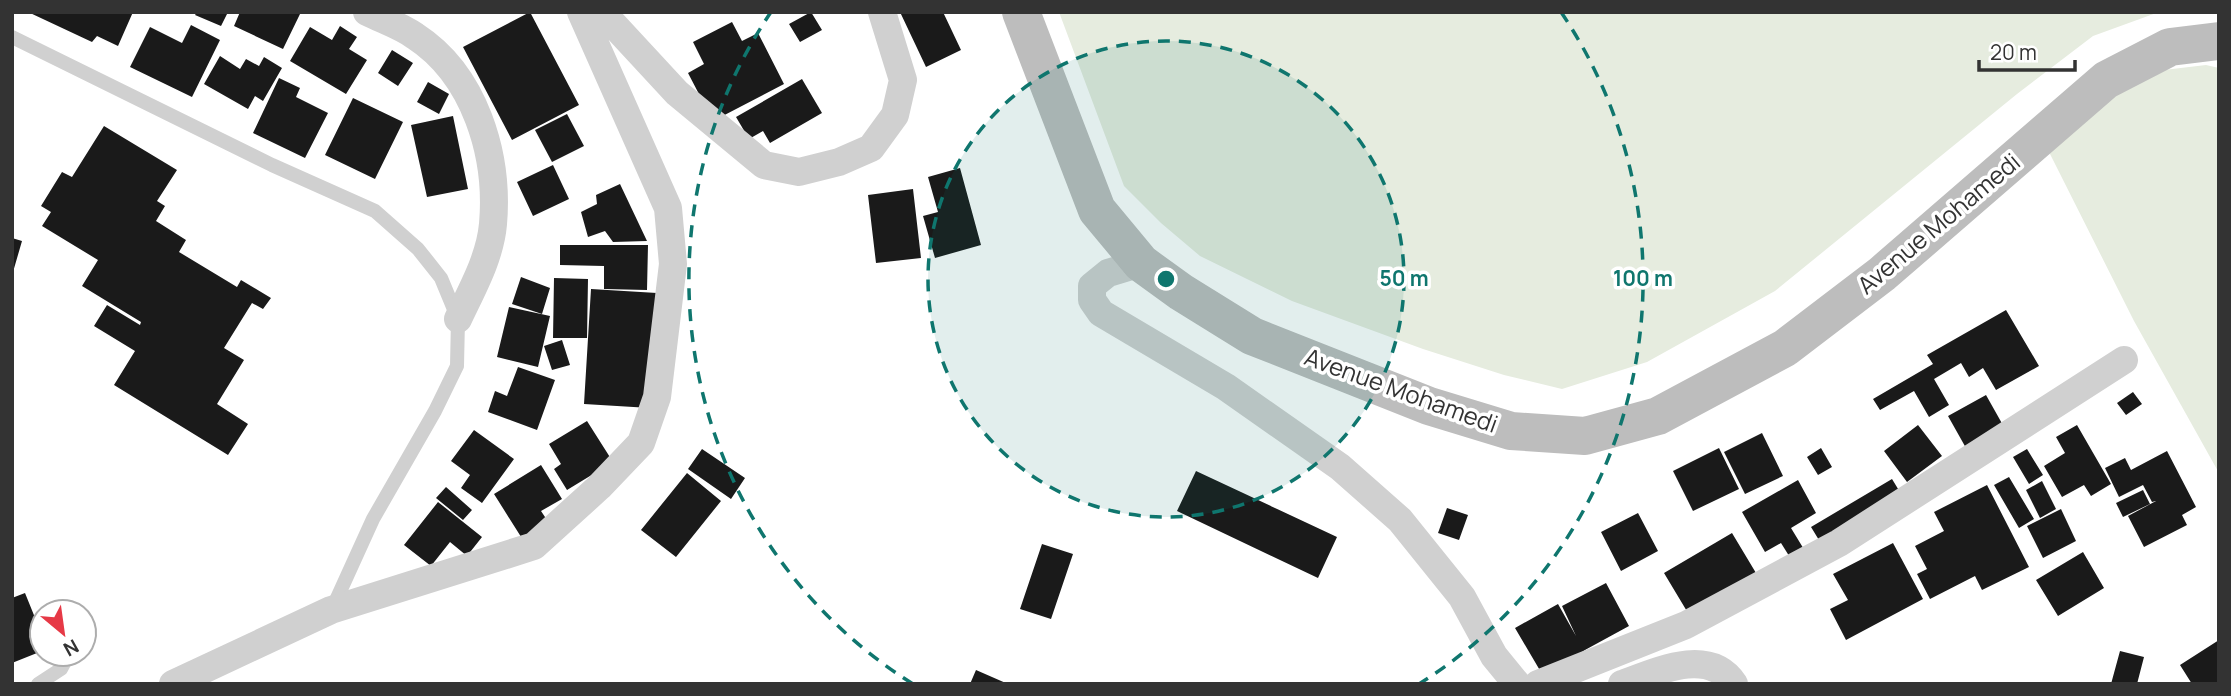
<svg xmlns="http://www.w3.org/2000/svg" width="2231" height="696" font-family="Manrope,sans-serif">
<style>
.green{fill:#e6ecdf}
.building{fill:#1a1a1a}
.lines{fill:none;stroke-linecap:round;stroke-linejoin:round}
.lane{stroke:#d0d0d0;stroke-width:14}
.street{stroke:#d0d0d0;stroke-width:28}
.secondary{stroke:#bdbdbd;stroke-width:38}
.ring{fill:none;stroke:#0f766e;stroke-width:3.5;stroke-dasharray:12 9}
.labels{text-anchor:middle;stroke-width:7;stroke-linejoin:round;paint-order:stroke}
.street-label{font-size:24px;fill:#333;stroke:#fff}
.centre{fill:#0f766e;stroke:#fff;stroke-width:3.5}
.ring-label{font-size:21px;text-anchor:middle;font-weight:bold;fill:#0f766e;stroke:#fff;stroke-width:7;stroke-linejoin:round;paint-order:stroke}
</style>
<rect width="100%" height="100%" fill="#fff"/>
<path class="green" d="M1059,12H2159L2093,36L2017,94L1775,291L1647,362L1562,389L1504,375L1423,349L1292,301L1200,256L1161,223L1124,186Z
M2206,65L2219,68V473L2134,321L2047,148L2147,72Z"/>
<path class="building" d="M28,12H133L118,46L97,36L92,42Z
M197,12H228L221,26L195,15Z
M240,12H297L300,14L283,49L234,26Z
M530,12L579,105L512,140L463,47Z
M811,12L822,30L800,42L789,24Z
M900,12H943L961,50L926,67Z
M732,22L742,41L758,33L784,84L713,121L688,73L704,64L693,42Z
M191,25L220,40L192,97L130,67L150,27L182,43Z
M340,26L357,37L349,49L367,60L346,94L290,61L310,27L332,40Z
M392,50L413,63L398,86L378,73Z
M220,56L240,69L246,59L259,66L264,57L282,68L263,101L255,96L248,109L204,84Z
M279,78L300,88L296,97L328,113L305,158L253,133Z
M802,79L822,113L770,143L763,131L749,139L736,117Z
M428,82L449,94L439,114L417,102Z
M353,98L403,122L375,179L325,155Z
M567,114L584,146L552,162L535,130Z
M453,116L468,189L427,197L411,125Z
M104,126L177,170L157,201L165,206L156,221L186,240L179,252L237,287L241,280L271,298L263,309L252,303L224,348L244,360L217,404L248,424L228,455L114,385L135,351L94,326L107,305L140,325L141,322L82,286L98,260L42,226L51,212L41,206L62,172L72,177Z
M553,165L569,199L533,216L517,182Z
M960,168L981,245L935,258L923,216L938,212L928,177Z
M620,184L647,241L613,242L605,231L588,237L581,212L597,204L596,195Z
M913,189L921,258L876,263L868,195Z
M12,238L22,241L13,272H12Z
M560,245H648L647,290L604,289V266L560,265Z
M521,277L550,288L542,314L512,304Z
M554,278L588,279L587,338H553Z
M591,289L657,293L650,408L584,404Z
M509,307L550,316L538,367L497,357Z
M2006,310L2039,366L1996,390L1983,368L1969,377L1961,363L1934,379L1949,405L1929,417L1914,391L1880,410L1873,399L1933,364L1927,355Z
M562,340L570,365L552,370L544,346Z
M518,367L555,380L537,430L488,412L495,391L507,396Z
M2133,392L2142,404L2126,415L2117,403Z
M1986,395L2004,427L1966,448L1948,416Z
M587,421L613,462L567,490L554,469L561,464L549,444Z
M1918,425L1942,456L1907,482L1884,451Z
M2077,425L2111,484L2091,496L2084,485L2062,497L2044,466L2065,453L2056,437Z
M474,430L514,459L482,503L461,488L470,475L451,461Z
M1762,433L1783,476L1745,494L1724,452Z
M1719,448L1739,489L1693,511L1673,471Z
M1821,448L1832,467L1818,475L1807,457Z
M702,449L745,478L731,499L688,469Z
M2027,449L2043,475L2029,484L2013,457Z
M2167,451L2196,507L2182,515L2187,525L2144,547L2128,516L2156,501L2152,502L2143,485L2119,497L2105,468L2125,458L2131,470Z
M541,465L562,499L541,511L549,523L523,540L494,494Z
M1196,471L1337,537L1318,578L1177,511Z
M687,473L721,501L676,557L641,530Z
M2009,477L2034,519L2019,528L1994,485Z
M1892,479L1903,497L1822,545L1811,527Z
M1798,480L1816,513L1791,528L1805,551L1791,559L1781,543L1765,552L1742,512Z
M2042,481L2056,509L2040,518L2026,490Z
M1987,485L2029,567L1982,590L1975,576L1930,599L1917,574L1927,569L1915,546L1944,531L1934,512Z
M446,487L472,510L463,520L436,498Z
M2143,490L2150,504L2123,517L2116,503Z
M438,502L482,537L467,556L450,542L431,566L404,545Z
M1447,508L1468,515L1459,540L1438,533Z
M2061,509L2076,541L2043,558L2027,526Z
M1638,513L1658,551L1621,571L1601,532Z
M1732,533L1759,578L1691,618L1664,573Z
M1893,543L1923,599L1846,640L1830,609L1848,600L1833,574Z
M1042,544L1073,554L1051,619L1020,609Z
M2083,552L2104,588L2058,616L2036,580Z
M1606,583L1629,626L1585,650L1545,679L1515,628L1558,604L1576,636L1562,606Z
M25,593L42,635V651L12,663V598Z
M2219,640V684H2192L2180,665Z
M2120,651L2144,657L2137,684H2111Z
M976,670L1008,684H970Z"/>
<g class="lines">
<path class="lane" d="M12,37L272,165L375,211L418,249L441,278L458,319L457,366L435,411L373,519L333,607
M38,684L61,669L69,654"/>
<path class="street" d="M367,12C383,20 401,26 415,36C475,75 499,155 493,224C490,258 472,289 458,319
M602,12L677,93L764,165L799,172L839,162L871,148L895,115L903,80L882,12
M1141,263L1108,273L1092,286V300L1101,313L1226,387L1340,467L1400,520L1462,597L1494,656L1517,684
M173,684L331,610L534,546L599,487L641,443L657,397L673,264L668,208L581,12
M1538,684L1686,625L1839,543L2124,360
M1622,684C1655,672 1709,646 1734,684"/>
<path class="secondary" d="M1021,12L1097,210L1141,263L1181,292L1252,336L1429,406L1511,431L1585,436L1658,416L1785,348L1882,274L2106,80L2170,47L2219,41"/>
</g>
<circle cx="1166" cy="279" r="238" fill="#0f766e" fill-opacity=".12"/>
<g class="ring">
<circle cx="1166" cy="279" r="238"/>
<path d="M913 684A477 477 0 0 1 771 12M1561 12A477 477 0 0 1 1419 684"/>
</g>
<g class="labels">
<g class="street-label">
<text transform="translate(1939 224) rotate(-40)" y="8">Avenue Mohamedi</text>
<text transform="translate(1401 391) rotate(20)" y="8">Avenue Mohamedi</text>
</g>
</g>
<circle cx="1166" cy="279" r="10" class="centre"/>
<g class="ring-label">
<text x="1404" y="286">50 m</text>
<text x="1643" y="286">100 m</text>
</g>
<rect width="2231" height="696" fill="none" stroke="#333333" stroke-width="28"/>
<g transform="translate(63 633) rotate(151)"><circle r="33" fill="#ffffff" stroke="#adadad" stroke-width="2"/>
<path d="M0-5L12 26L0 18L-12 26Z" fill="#e63946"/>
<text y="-10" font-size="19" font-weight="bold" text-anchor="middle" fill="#333333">N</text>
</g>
<path d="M1979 60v10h96v-10" fill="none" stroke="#333333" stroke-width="3.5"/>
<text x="1990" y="60" font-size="21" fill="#333333" stroke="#ffffff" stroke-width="5" paint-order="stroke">20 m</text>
</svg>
